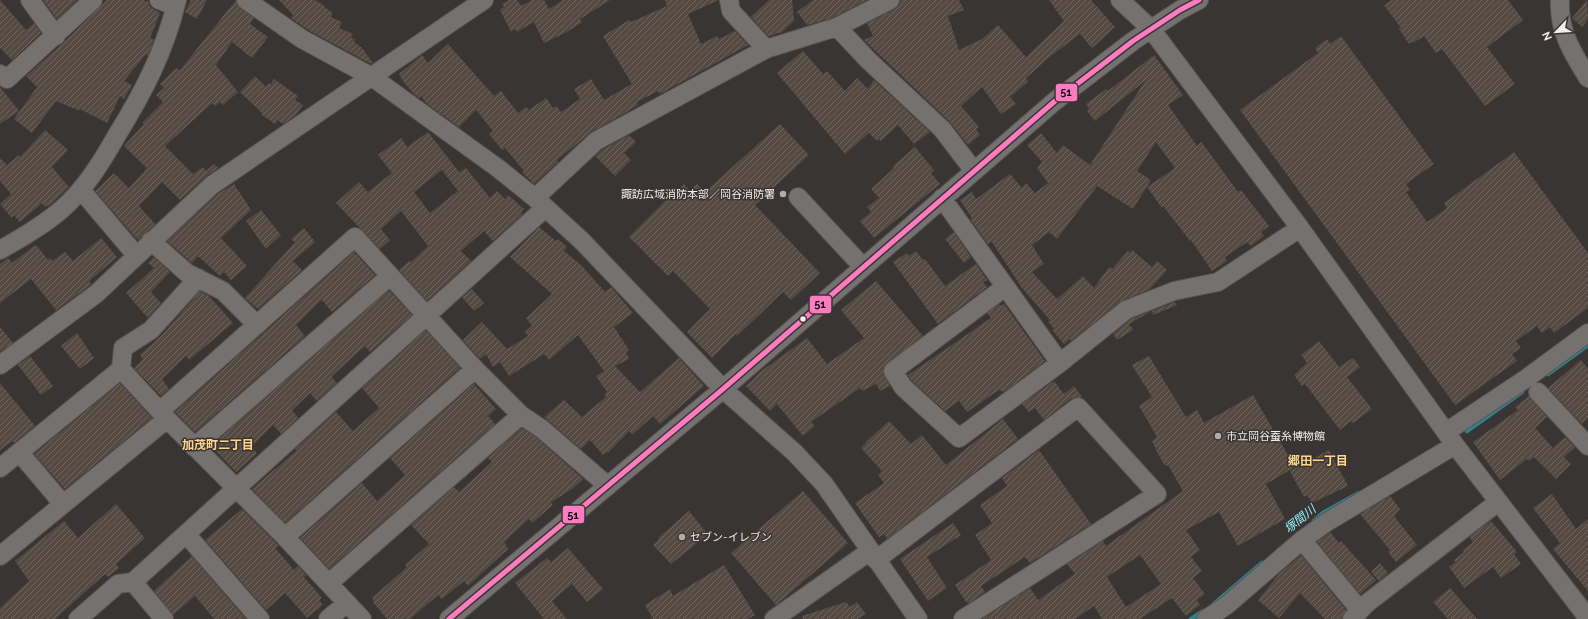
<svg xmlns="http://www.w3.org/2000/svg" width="1588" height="619" font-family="Raleway,'Noto Sans JP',sans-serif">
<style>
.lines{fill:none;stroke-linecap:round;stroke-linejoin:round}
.stream{stroke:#2d848b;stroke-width:4.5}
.building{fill:url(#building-hatch);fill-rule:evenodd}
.minor-casing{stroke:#575352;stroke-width:20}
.minor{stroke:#747170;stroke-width:18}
.bus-1-casing{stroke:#3b3432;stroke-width:8}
.bus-1{stroke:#fe7ac1;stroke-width:5}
.poi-dot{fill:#b1adab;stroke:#3b3432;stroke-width:1.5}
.bus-dot{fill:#f2edeb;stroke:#3b3432;stroke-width:1.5}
.labels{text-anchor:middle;stroke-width:3;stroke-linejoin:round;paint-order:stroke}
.poi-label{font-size:11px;fill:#f2edeb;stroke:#3b3432;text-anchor:start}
.neighbourhood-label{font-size:12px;font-weight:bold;fill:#fbd78e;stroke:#3b3432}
.water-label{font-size:12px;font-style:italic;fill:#90f3fc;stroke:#3b3432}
.line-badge{stroke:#3b3432;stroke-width:1.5}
.pale-badge-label{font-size:11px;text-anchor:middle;font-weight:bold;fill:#111}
</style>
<defs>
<pattern id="building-hatch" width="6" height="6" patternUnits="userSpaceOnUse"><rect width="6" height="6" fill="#544a41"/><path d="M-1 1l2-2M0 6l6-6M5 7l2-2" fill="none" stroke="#6d645d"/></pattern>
</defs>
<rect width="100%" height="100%" fill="#393534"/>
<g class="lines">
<path class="stream" d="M1548,374L1588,345
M1467,431L1522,392
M1314,521L1323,513L1359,493
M1214,604L1262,563
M1191,619L1203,611"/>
</g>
<path class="building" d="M0,0L26,30L34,23L41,33L12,60L0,48Z
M43,0H77L57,19Z
M107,0H143L149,2L150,7L160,13L150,38L154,40L148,56L146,54L124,81L132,85L124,99L120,96L107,123L80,109V111L56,101L32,133L14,119L37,87L26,76L62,44Z
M191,0H207L197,19L185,12Z
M236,0L240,8L254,18L250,24L268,37L252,58L232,42L216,65L238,92L223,105L220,102L215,106L212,103L165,146L193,174L203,167L206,171L214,164L218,168L205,177L180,200L162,182L139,206L155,224L138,240L95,191L114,173L129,188L147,168L124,146L144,124L142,123L163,102L156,95L164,88L160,84L176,68L180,70Z
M279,0H315L325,6L324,7L333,13L331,17L342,22L339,28L353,34L351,38L355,39L354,42L362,48L373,63L371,64L310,31L291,18L293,15Z
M509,0H517L521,6L532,0H544L549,9L563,0H610L580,19L582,22L567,32L544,43L534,22L517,32L515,29L511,32L500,10L504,7L502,4Z
M665,0H719L688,14L701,44L717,36L719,39L735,31L748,45L660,94L658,91L637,102L638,105L625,113L591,132L557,160L558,162L534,184L522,172L524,171L505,148L502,150L489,134L493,131L476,110L459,127L427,104L421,96L419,98L414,94L403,81L399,74L422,55L428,63L448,44L494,96L501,91L518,113L526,107L529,110L546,98L553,108L556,106L561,112L580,99L574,89L591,79L604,100L632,84L603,36L629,20L631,22L667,6Z
M769,0H792L794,21L781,33H777L772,36L771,35L768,36L751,17Z
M813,0H867L832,18L807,25L797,12Z
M900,0H959L964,10L948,16L959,50L982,39L998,25L1026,57L1064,21L1049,0H1091L1115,27L1092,48L1080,34L1052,55L1026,78L1028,82L1010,97L1016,104L1001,114L982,87L961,106L979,127L976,129L980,135L968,145L949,121L864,40L873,36L867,23L895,9L899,5Z
M1392,0H1508L1523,20L1487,47L1515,84L1485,106L1442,49L1436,53L1424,36L1413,43L1412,42L1409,44L1399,29L1401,28L1384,5Z
M1587,0L1588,19L1582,27L1572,18Z
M1341,36L1434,164L1406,184L1410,190L1406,192L1427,222L1447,208L1444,203L1514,152L1588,253V308L1554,333L1550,327L1542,333L1537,326L1516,341L1521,348L1512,354L1517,361L1455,405L1240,110L1318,53L1315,48L1327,39L1330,44Z
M803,51L823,74L827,71L845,91L857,78L868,89L874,80L930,132L914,144L898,125L881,141L879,139L877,141L869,133L845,154L777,73Z
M1154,55L1183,95L1168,105L1197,146L1201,142L1203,144L1238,192L1241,190L1269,226L1261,232L1264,236L1251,246L1247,242L1225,257L1227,261L1212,271L1191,240L1190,241L1163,206L1162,208L1147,187L1175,168L1156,142L1137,171L1151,180L1133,209L1097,186L1057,239L1049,232L1032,245L1044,264L1032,272L1057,299L1083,276L1094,288L1109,267L1112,269L1128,251L1130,253L1132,250L1152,267L1157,261L1167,270L1150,289L1120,302L1071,341L1070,339L1064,344L1052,330L1054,329L1048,321L1050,320L1022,288L992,242L988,244L970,219L972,218L960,200L972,192L976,199L1010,174L1022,188L1026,183L1035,193L1048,183L1037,168L1042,162L1027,145L1041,133L1057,153L1063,145L1090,165L1145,81L1095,121L1087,111L1089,109L1086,104L1106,89L1108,91Z
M255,76L266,87L269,83L271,84L274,79L298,96L295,100L303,105L296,115L283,124L277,120L275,124L261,114L262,113L240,92Z
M0,87L19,111L0,124Z
M780,124L809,155L755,205L820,273L791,300L783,292L737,336L736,334L712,358L687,332L710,309L673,271L668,276L629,237L677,189L678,190L684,184L690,191L697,184L705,192Z
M45,130L68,150L52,167L69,187L48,207L47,205L45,207L42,203L20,222L14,215L12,218L0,204L11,194L0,181V158L7,165L19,155L20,157Z
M428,132L459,172L466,168L490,198L497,191L505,199L508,195L524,209L521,212L523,214L493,241L484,231L461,251L471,261L427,301L399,270L409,261L411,262L428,246L401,211L381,229L390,240L380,249L336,203L359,182L368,192L392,173L378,155L401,138L407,147ZM442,170L458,191L430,213L414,192Z
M629,135L636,142L624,153L631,160L615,176L595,156L602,150Z
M915,147L934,170L931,173L940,184L874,238L860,221L871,212L867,207L879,198L871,189L894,168L893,166Z
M234,184L251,210L221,238L247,266L231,280L224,272L220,276L198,256L192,263L167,241L219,193Z
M261,210L281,235L266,249L246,221Z
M539,227L556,241L558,239L567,247L564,251L581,265L605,292L611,287L633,313L614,327L629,350L626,352L629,359L615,366L640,392L679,358L704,386L660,424L653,416L632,435L629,431L608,453L607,452L603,455L590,440L581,449L544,417L564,400L582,417L606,397L604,395L607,392L596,376L604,371L578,335L549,360L544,354L509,376L500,362L493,367L486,354L480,359L463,340L482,322L507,349L528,336L525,332L532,326L526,318L552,294L510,257Z
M304,228L315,242L293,261L302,270L258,309L245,298L295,242L291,239Z
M954,232L971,257L964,263L945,239Z
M101,238L117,257L89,281L91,284L89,286L56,310L31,279L0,303V264L8,258L12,263L34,246H37L48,260L50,258L52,261L65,252L73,261Z
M916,251L923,260L925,259L945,286L976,264L987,280L983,282L987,287L938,324L893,262L907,253L909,256Z
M354,252L375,275L332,312L322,300L317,304L296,325L305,336L195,432L175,412Z
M154,257L170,272L151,292L161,303L148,318L126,293L154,268L148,263Z
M876,281L923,336L884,366L883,372L890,386L880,391L876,384L862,391L860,388L811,422L815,426L803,436L777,404L770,411L746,386L760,372L807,338L827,364L864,338L841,310Z
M472,289L484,303L474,311L462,297Z
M389,290L412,315L370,352L365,346L333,375L332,377L337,383L317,401L310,393L292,410L298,418L281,434L273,425L251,447L257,453L236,472L211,446Z
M200,291L209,296L233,323L189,360L186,356L162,379L169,389L161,396L134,368L143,359L140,355L162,335Z
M1175,302L1177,305L1153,315L1152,311L1129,324L1133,330L1117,340L1113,334L1131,319Z
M999,304L1001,306L1004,304L1045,361L1004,392L999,390L967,412L959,401L945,411L911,380L908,375L991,318L987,313Z
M0,327L13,343L0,352Z
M426,330L460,368L285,523L252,489L296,451L295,449L336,412L353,431L379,408L362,388Z
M77,333L94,358L80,369L61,346Z
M1319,341L1339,367L1353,358L1360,367L1347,377L1372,409L1353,423L1351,421L1340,430L1305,384L1302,386L1294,375L1307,363L1301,355Z
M30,356L53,386L41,395L18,365Z
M1149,356L1186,417L1197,410L1204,423L1253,395L1295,467L1266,484L1285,519L1238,546L1219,512L1186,530L1200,550L1191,557L1202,571L1193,578L1205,594L1197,600L1200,605L1186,616L1172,598L1140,619H1102L1094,606L1075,619H982L1030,588L1038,600L1075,574L1067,564L1103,541L1106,546L1183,491L1168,465L1165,466L1158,454L1152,441L1157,437L1139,406L1152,397L1132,365ZM1140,555L1161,584L1126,607L1107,577Z
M1581,360L1588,369V418L1582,424L1548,388Z
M1054,381L1064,394L1074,386L1082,397L1072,398L1044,420L1035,408L1029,412L1022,404Z
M0,383L35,426L14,443L13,441L0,450Z
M120,383L152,418L65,489L34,454Z
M474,384L496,409L488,416L495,424L329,569L300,538L362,483L377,501L405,475L390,458Z
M1529,396L1547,417L1535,428L1553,448L1565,437L1575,447L1564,457L1571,464L1556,479L1534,457L1529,461L1527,459L1500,480L1473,442L1518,410L1515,407Z
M1003,419L1018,439L887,539L884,534L879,537L855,503L884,483L878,475L882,471L861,448L867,441L889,421L911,444L922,435L946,465Z
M522,428L536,437L583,479L572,489L551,502L553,505L532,523L529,519L504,542L508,549L468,586L464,581L442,599L438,595L410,619H387L373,602L374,601L372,598L407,567L405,565L429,544L411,525L454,487L459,492L492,462L488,458Z
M1039,450L1091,524L1030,563L1025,557L981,586L985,592L969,603L966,602L955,585L991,560L975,535L992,523L980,505L1007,486L1002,478Z
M1329,450L1348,486L1312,503L1307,495L1304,497L1290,471Z
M803,491L848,543L776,605L731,553Z
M1552,494L1576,529L1588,519V591L1553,549L1560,543L1533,508Z
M1390,496L1400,509L1394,516L1417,545L1396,562L1388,552L1390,550L1360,514Z
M116,504L145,538L116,564L119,568L108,577L105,574L55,619H0V608L29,581L15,561L64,521L78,538Z
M242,509L279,546L275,548L294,570L298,566L306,575L304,577L322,598L319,600L323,605L307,618L285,593L266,610L205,540Z
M689,511L706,532L704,533L706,536L671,564L653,545L659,539L658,538Z
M1491,521L1517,552L1514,554L1521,564L1501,578L1493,567L1464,588L1449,567L1456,562L1454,560L1464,552L1463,550L1473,542L1469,537Z
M953,523L961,535L927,557L947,588L928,601L900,559Z
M1330,532L1339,543L1341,541L1349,550L1376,580L1360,594L1317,542Z
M568,548L603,589L587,602L572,584L552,601L567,619H544L515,583L547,558L551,562Z
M190,554L246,619H214L195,596L173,615L154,591L191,557Z
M1301,555L1346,610L1342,619H1325L1300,593L1279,618L1258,600L1279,574Z
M1380,563L1388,573L1379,581L1371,572Z
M724,565L755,615L748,619H653L645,605L670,589L673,596Z
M1450,588L1477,619H1448L1433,602Z
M846,602L850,607L857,602L866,614L858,619H803L802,616Z"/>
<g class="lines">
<g class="minor-casing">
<path id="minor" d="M30,0L56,36
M159,0L175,6
M246,0L302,39L372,77L499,169L535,198L582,241L723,389L795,453L824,484L918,619
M729,0L731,11L766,49
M1120,0L1151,29L1300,228L1455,445L1588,618
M1560,0C1558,30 1573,54 1588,78
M837,27L868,60L942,129L974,171
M0,74L7,79L93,0
M81,190L136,255
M798,197L863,267
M535,198L596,141L766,49L837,27L890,0
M942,198L1060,363L959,438L903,387L893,371L1005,287
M151,241L187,273L223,291L257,325
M0,250C21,238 42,226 61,210C85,189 101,163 117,135C144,91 165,51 177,0
M1060,363L1126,310L1174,291L1218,282L1300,228
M0,365L96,294L212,185L484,0
M121,369L123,348L151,330L198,278
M1538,392L1588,446
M160,411L355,237L475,369L521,415L542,429L608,486
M1446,432L1527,378L1588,333
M194,447L390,276
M19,452L63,504
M0,468L121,369L167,419L285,537L362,619
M186,534L260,619
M285,537L475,369
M1302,540L1360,610
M0,556L167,419
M876,560L1078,407L1157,494L963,619
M329,583L521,415
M78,619L118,584L133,582
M164,619L133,582L545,208
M328,619L347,603
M449,619L723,389L1055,101L1133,41L1180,10L1199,0
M774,619L870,551
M1206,619L1227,605L1302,540L1327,522L1455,445
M1352,619L1366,604L1498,502"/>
</g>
<use href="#minor" class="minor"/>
<g class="bus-1-casing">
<path id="bus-1" d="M449,619L723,389L1055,101L1133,41L1180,10L1199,0"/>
</g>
<use href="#bus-1" class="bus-1"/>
</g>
<g class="poi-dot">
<circle cx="783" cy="194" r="4"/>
<circle cx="1218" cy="436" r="4"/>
<circle cx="682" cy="537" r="4"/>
</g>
<circle class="bus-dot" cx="803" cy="319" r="3.5"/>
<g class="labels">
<g class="poi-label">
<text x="775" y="198" text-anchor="end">諏訪広域消防本部／岡谷消防署</text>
<text x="1226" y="440">市立岡谷蚕糸博物館</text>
<text x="690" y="541">セブン-イレブン</text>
</g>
<g class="neighbourhood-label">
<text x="218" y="449">加茂町二丁目</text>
<text x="1318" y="465">郷田一丁目</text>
</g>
<g class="water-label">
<text transform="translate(1300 519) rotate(-39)" y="4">塚間川</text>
</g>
</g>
<g class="line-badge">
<rect x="1055" y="83" width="23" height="19" rx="4" fill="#fe7ac1"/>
<rect x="809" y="295" width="23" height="19" rx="4" fill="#fe7ac1"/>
<rect x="562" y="505" width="23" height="19" rx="4" fill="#fe7ac1"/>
</g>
<g class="pale-badge-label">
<text x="1066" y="96">51</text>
<text x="820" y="308">51</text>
<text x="573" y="519">51</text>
</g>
<g transform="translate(1556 32) rotate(245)" stroke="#3b3432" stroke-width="3" paint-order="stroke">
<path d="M0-3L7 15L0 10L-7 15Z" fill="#f2edeb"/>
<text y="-6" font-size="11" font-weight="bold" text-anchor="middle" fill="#f2edeb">N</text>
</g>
</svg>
